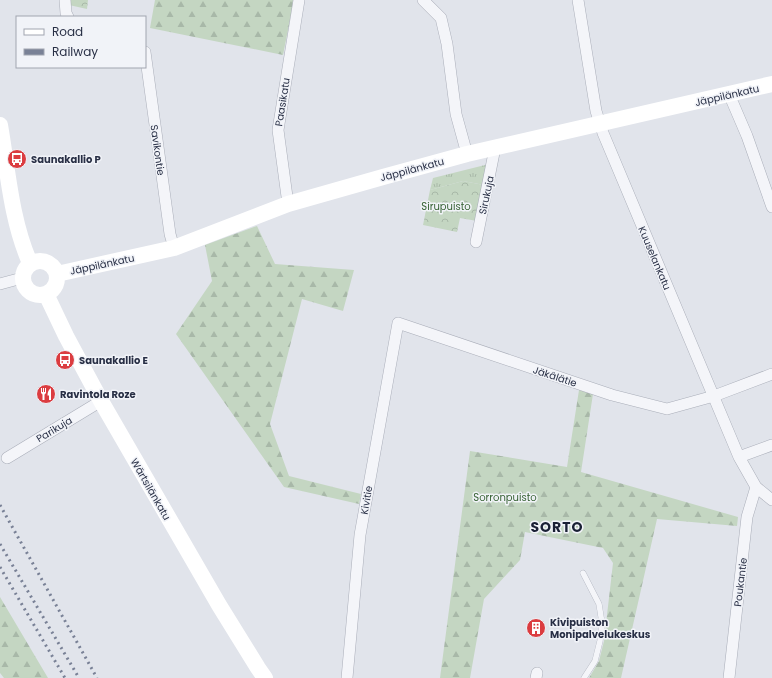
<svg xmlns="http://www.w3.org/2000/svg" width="772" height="678" font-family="Poppins,sans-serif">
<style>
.grass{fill:url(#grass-tufts)}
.forest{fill:url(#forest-firs)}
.park{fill:url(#park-crowns)}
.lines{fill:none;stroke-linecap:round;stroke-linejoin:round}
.lane-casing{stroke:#aaaeb9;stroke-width:6}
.street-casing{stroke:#aaaeb9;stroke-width:12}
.lane{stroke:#f4f5f9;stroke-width:5.5}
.street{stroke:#f4f5f9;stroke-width:11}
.secondary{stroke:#fff;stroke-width:16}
.rail{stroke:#798196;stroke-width:3;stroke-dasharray:2 4;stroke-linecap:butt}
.labels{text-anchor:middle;stroke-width:3;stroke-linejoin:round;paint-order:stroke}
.street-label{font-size:10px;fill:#282f45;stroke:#f1f3f8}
.poi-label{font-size:10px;font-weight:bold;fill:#282f45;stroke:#f1f3f8;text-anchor:start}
.park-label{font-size:10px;fill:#376234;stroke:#f1f3f8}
.district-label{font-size:14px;font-weight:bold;letter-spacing:1px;fill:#1a2035;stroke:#f1f3f8}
</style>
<defs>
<pattern id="grass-tufts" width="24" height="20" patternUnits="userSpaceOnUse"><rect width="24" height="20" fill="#c4d6c2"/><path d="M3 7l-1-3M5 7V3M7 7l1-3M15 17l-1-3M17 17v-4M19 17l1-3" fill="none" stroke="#a8b8a8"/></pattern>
<pattern id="forest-firs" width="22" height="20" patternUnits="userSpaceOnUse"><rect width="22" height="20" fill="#c4d6c2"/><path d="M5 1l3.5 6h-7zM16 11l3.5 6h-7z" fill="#a8b8a8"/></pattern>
<pattern id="park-crowns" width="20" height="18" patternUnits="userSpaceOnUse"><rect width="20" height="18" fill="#c4d6c2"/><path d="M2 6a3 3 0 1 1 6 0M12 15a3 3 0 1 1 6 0" fill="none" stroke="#a8b8a8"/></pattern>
</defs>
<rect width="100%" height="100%" fill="#e1e4eb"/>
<path class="grass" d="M489,164L484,185L463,181L430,190L433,178Z"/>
<path class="forest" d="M155,0H294L283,55L150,28Z
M257,226L275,264L354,270L343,311L302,299L270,424L289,476L361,494L359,504L284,487L176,334L212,281L205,245Z
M579,390L593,394L581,472L738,517L737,526L657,519L621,678H589L599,661L604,641L613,563L603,548L525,532L520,560L484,599L470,678H440L470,451L567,467Z
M0,597L48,678H4L0,673Z"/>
<path class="park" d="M70,0H88L87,9L69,5Z
M463,181L484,185L477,221L460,218L457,232L423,225L430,190Z"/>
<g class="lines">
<g class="lane-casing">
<path id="lane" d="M583,573L599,604L602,623L600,641L595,661L584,678"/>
</g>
<g class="street-casing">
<path id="street" d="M65,0L66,13L68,17
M423,0L441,18L447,44L456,114L467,154
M578,0L596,111L603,133L739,457L756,487L772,500
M145,52L170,234L174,248
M729,94L747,136L772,207
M288,204L278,130L299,0
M476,242L495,148
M0,284L22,278
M739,457L772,445
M7,458L101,401
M347,678L360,535L398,323L612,395L667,409L714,396L772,374
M536,678L537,673
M729,678L747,517L756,487"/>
</g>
<use href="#lane" class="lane"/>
<use href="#street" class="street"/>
<path class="secondary" d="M0,125C8,171 11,220 30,263
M23 278a17 17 0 1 1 34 0a17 17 0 1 1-34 0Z
M57,274L174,248L288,204L383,177L467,154L772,84
M46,294L66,336L101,401L219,605L258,668L265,678"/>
<path class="rail" d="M0,505L97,678
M0,544L79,678
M0,567L65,678"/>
</g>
<defs>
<g id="bus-disc" transform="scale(1)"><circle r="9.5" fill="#db3c40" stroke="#f1f3f8"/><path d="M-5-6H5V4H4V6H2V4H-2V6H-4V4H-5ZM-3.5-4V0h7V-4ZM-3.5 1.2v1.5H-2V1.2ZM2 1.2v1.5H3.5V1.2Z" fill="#fff"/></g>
<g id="restaurant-disc" transform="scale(1)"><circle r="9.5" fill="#db3c40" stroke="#f1f3f8"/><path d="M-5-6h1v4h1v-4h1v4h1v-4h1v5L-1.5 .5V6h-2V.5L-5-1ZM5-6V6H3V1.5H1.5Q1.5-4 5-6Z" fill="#fff"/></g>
<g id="building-disc" transform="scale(1)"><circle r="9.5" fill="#db3c40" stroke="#f1f3f8"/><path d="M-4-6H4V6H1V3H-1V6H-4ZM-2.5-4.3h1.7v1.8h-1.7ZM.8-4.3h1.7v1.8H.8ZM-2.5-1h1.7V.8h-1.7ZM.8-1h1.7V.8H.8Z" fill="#fff"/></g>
</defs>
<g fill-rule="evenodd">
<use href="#bus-disc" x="17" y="159"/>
<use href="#bus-disc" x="65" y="360"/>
<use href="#restaurant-disc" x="46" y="394"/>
<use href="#building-disc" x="536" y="628"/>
</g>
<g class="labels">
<g class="street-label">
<text transform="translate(727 95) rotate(-13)" y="4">Jäppilänkatu</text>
<text transform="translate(282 102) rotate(-81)" y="4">Paasikatu</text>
<text transform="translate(158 150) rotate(82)" y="4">Savikontie</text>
<text transform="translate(412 169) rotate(-15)" y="4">Jäppilänkatu</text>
<text transform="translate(486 195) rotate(-78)" y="4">Sirukuja</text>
<text transform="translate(655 258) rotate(67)" y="4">Kuuselankatu</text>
<text transform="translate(102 264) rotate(-12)" y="4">Jäppilänkatu</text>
<text transform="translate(555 376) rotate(18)" y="4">Jäkälätie</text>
<text transform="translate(54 429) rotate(-31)" y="4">Parikuja</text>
<text transform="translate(151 489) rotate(60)" y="4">Wärtsilänkatu</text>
<text transform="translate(366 500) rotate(-80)" y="4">Kivitie</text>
<text transform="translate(740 582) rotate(-83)" y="4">Poukantie</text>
</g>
<g class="poi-label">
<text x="31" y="163">Saunakallio P</text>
<text x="79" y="364">Saunakallio E</text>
<text x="60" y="398">Ravintola Roze</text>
<text x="550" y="626">Kivipuiston<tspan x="550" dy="12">Monipalvelukeskus</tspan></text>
</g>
<g class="park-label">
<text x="446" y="210">Sirupuisto</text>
<text x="505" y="501">Sorronpuisto</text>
</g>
<g class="district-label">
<text x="557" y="532">SORTO</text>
</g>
</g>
<rect x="16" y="16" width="130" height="52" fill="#f1f3f8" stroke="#a1a5b0"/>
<rect x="24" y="29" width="20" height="6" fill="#ffffff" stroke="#a1a5b0"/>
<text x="52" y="36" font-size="12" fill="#282f45">Road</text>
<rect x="24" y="49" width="20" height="6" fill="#798196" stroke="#a1a5b0"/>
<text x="52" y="56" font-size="12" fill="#282f45">Railway</text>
</svg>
